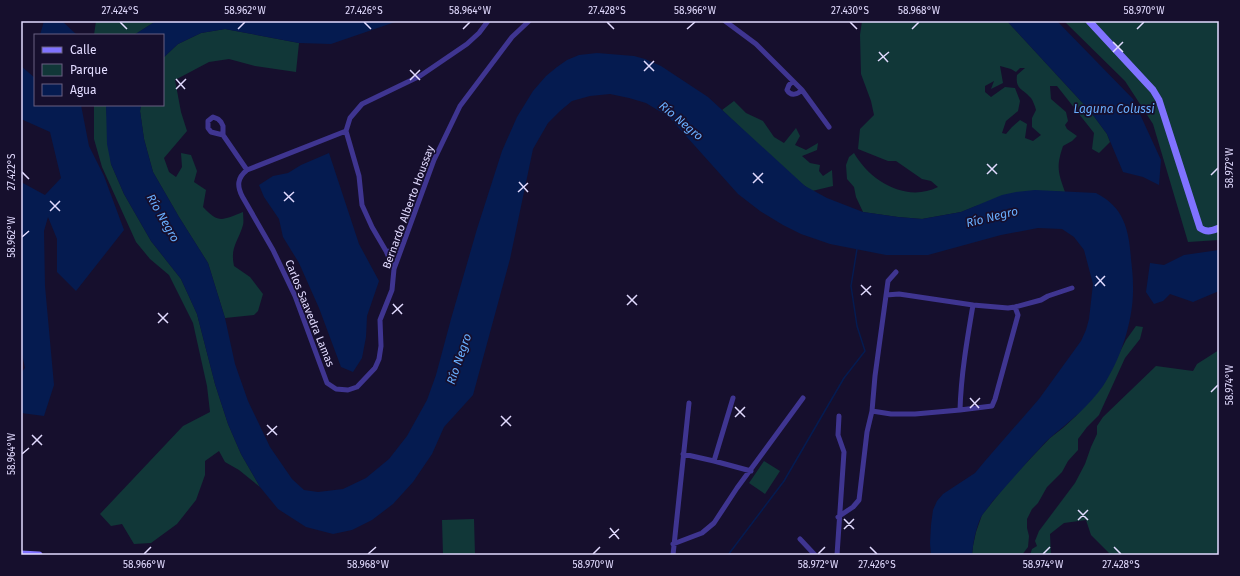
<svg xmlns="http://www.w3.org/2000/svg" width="1240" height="576" font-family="'Fira Sans',sans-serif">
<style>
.green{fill:#113738;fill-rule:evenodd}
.water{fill:#051b50}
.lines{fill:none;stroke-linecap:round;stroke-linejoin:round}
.stream{stroke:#051b50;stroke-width:1.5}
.street{stroke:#3f3591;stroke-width:5}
.secondary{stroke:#8072ff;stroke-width:7}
.ticks{fill:none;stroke:#e2dbff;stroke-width:1.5}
.labels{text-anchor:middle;stroke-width:3.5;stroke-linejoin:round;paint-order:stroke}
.street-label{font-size:11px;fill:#e2dbff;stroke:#160f2d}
.water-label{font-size:12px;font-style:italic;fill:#69afff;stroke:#160f2d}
.neatline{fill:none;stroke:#e2dbff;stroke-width:1.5}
.ticks-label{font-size:10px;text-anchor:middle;fill:#e2dbff}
</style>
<rect width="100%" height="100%" fill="#160f2d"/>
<path class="green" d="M96,21H156L134,35H94Z
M862,21H1007L1090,111L1107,134L1110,142L1099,153L1092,149L1094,133L1057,86H1050L1051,99L1066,112L1068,121L1065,125L1067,129L1077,136L1072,141L1063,146C1056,167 1058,172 1065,192L1048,191L976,206L961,212L922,219L898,217L863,212L856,197L854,187L847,179L846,165L849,157L854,153C870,181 906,203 938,187L931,181L922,179L896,161H888L858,149L860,129L874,115L871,101L861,74L860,35ZM1000,66L1011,69L1016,72L1020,68H1025L1017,75C1015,90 1024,89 1031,98C1033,101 1035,106 1036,110L1032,118V127L1041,135L1033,141L1025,138L1027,124L1020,120L1012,127L1006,134L1002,133L1006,121L1018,111L1020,101L1015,88L1005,87L991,97L985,92V86L994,81L991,89L1003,83Z
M1064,21H1219V240L1188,242L1153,124L1125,81Z
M225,29L299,43L296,72L255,66L229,59L209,62L175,80L181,112L187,131L164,158L169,172L176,177L182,167L181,153L191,155L197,171L194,182L206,190L203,207C219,224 222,220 243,212C243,216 244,221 243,225C238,242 230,247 234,266L250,277L263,294L258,311L254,315L225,318L208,263L179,217L153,172L144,139L140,111L141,105H163V58L178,44L201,33Z
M734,101L746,113L763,121L774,137L784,143L796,128L800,136L795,145L806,150L818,143L817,150L802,156L810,163L820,165L819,171L823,176L832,170L833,186L812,191L805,186L789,174L722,110Z
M94,105H106L111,164L124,194L151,241L181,279L197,314L215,384L228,424L241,454L260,487L239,470L225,462L219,451L205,461V475L196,500L177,524L151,543L134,544L122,524L111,526L100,514L183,426L210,412L207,386L193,323L169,275L150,259L136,242L102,167L94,139Z
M1136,326L1143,327L1140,339L1125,358L1099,415L1087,427L1078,439V450L1068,461L1062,472L1047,487L1038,503L1032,509L1027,519V528L1029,536L1028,547L1022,555H972L973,546L976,532L982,515L1010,480L1050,438L1063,428L1076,416L1103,385L1126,340Z
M1219,350V555H1111L1091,535L1086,520L1064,523L1050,534L1051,555H1030L1032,549L1037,546L1035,541L1039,531L1075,483L1085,464L1091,447L1097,434V426L1103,417L1156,366L1193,371L1197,364Z
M764,461L780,471L765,494L749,483Z
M474,519L475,555H443L442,520Z"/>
<path class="water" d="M44,21H62L77,35H40Z
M156,21H398L331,44L299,43L225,29L201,33L178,44L163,58V35H134Z
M1007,21H1057L1133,99L1161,160L1159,185L1143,177L1123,172L1107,134L1090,111Z
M597,53L634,56L645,59L661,66L708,97L805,186L827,198L863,212L898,217L922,219L961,212L1002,195L1016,192L1035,190L1096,193C1124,207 1129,230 1131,259C1132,268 1133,277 1133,286C1134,319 1121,359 1103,386C1089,406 1069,422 1051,437C1043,444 1036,453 1028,461C1016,475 1004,488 992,502C989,507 984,512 981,517C976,528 973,542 972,555H931L930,543L931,525L933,510L937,501L943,494L975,473L985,461L1039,399L1081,341L1086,330L1089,319L1093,284L1084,250L1074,237L1062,229L1038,228L1001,235L928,255H886L830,244L801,234L783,225L760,211L738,194L669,117L646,103L629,98L610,94L590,96L572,101L560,111L548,123L533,149L510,259L473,395L444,427L432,454L413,482L393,504L372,520L352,530L333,534L306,527L278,509L260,487L241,454L228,424L215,384L197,314L181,279L151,241L124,194L111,164L107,144L106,105H141L140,111L144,139L153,172L179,217L208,263L225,318L235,364L248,401L270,447L292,479L304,490L318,492L343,489L366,478L389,459L407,436L427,400L436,375L451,319L477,229L502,151L517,117L533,91L546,76L557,67L567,60L579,55Z
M21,66L35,78V105H81L89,146L104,176L124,230L76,291L57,272V239L48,217L44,231L45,286L54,385L44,416L21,413V373L25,368L21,349V182L45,195L61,178L50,132L21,119Z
M329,153L359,244L379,281L367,316L366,337L362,358L353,372L341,367L319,308L299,263L283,237L279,219L264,197L259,185L273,176L288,173L301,165Z
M1219,250V291L1193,302L1170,294L1163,301L1154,304L1146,292L1150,263L1164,265L1184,255Z"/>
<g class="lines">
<path class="stream" d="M728,555L784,481L844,378L865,351L857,326L851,286L857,249"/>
<path class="street" d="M488,21L479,33L467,44L420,76L362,104L350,118L346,131L247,170C237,178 237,186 242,196L273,250L295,296L327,383L336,389L348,390L357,387L375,368L379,359L381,346L380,320L392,290L394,269L434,160L460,106L512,37L529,21
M725,21L756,44L802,90L829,127
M793,81L789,85L787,90C791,97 798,94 802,90
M346,131L359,176L362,205L372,227L386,251L394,269
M223,135L211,132L208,128V121L213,117L218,119L221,122L223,126V135L247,170
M386,251C394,252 397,250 402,245
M886,295L899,294L973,305L1008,308L1015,307L1041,300L1048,296L1072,288
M960,410C961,375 967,340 973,305
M872,411L891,414H915L960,410L992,406L995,399L1018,315L1015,307
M683,454L714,461L751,471
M714,461L733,398
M838,517L853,507L859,500L867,432L872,411L875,376L888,281L896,272
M800,539L815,555
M673,544L702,533L714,523L737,488L803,398
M673,555L689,403
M837,555L844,452L838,435L839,416"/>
<path class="secondary" d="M1089,21L1153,90L1159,100L1200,228C1207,233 1211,231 1219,228
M21,554L39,555"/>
</g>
<path class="ticks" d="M120,22L127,29M364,22L371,29M607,22L614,29M850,22L857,29M238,29L245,22M463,29L470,22M687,29L695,22M912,29L919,22M1137,29L1144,22M1113,42L1123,52M879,52L888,62M1113,52L1123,42M644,61L654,71M878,61L889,52M410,70L420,80M644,71L654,61M176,79L185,89M410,80L420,70M176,89L186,79M987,164L997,174M22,172L29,179M753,173L763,183M987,174L997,164M1211,175L1218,168M519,182L528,192M753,183L763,173M284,192L294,202M518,192L528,183M50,201L60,211M284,201L294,192M50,211L60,201M22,237L29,231M1096,276L1105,286M861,285L871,295M1095,286L1105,276M627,295L637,305M861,295L871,286M393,304L402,314M627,305L637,295M158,313L168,323M392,314L403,304M158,323L168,313M1211,392L1218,385M970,398L979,408M735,407L745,417M970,408L980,398M501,416L511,426M735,417L745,407M267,425L277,435M501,426L511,416M32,435L42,445M267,435L277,426M32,445L42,435M22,454L29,448M1078,510L1088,520M844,519L854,529M1078,520L1088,510M610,528L619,539M844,529L854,519M609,538L619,529M870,547L877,554M1114,547L1121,554M144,554L151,547M368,554L376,547M593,554L600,547M818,554L825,547M1043,554L1050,547"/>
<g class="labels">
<g class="street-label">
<text transform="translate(408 207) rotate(-70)" y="4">Bernardo Alberto Houssay</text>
<text transform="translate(310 313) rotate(68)" y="4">Carlos Saavedra Lamas</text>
</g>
<g class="water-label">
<text x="1114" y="113">Laguna Colussi</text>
<text transform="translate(681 121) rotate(40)" y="4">Río Negro</text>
<text transform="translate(992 217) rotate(-14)" y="4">Río Negro</text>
<text transform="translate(163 218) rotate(60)" y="4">Río Negro</text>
<text transform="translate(459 359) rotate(-71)" y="4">Río Negro</text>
</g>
</g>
<rect width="1240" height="576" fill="none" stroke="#160f2d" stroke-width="44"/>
<rect x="34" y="34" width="130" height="72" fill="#160f2d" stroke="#686181"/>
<rect x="42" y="47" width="20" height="6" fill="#8072ff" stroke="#686181"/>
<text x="70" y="54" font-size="12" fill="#e2dbff">Calle</text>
<rect x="42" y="64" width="20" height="12" fill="#113738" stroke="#686181"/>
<text x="70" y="74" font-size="12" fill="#e2dbff">Parque</text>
<rect x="42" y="84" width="20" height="12" fill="#051b50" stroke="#686181"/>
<text x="70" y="94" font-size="12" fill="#e2dbff">Agua</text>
<rect x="22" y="22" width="1196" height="532" class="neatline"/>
<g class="ticks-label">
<text x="120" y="14">27.424°S</text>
<text x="245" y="14">58.962°W</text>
<text x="364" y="14">27.426°S</text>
<text x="470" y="14">58.964°W</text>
<text x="607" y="14">27.428°S</text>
<text x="695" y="14">58.966°W</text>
<text x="850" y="14">27.430°S</text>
<text x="919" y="14">58.968°W</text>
<text x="1144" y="14">58.970°W</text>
<text transform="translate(1229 168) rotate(-90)" y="4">58.972°W</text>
<text transform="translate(11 172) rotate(-90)" y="4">27.422°S</text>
<text transform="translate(11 237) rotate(-90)" y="4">58.962°W</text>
<text transform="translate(1229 385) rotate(-90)" y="4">58.974°W</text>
<text transform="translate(11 454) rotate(-90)" y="4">58.964°W</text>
<text x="144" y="568">58.966°W</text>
<text x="368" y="568">58.968°W</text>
<text x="593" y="568">58.970°W</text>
<text x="818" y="568">58.972°W</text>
<text x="877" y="568">27.426°S</text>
<text x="1043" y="568">58.974°W</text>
<text x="1121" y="568">27.428°S</text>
</g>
</svg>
